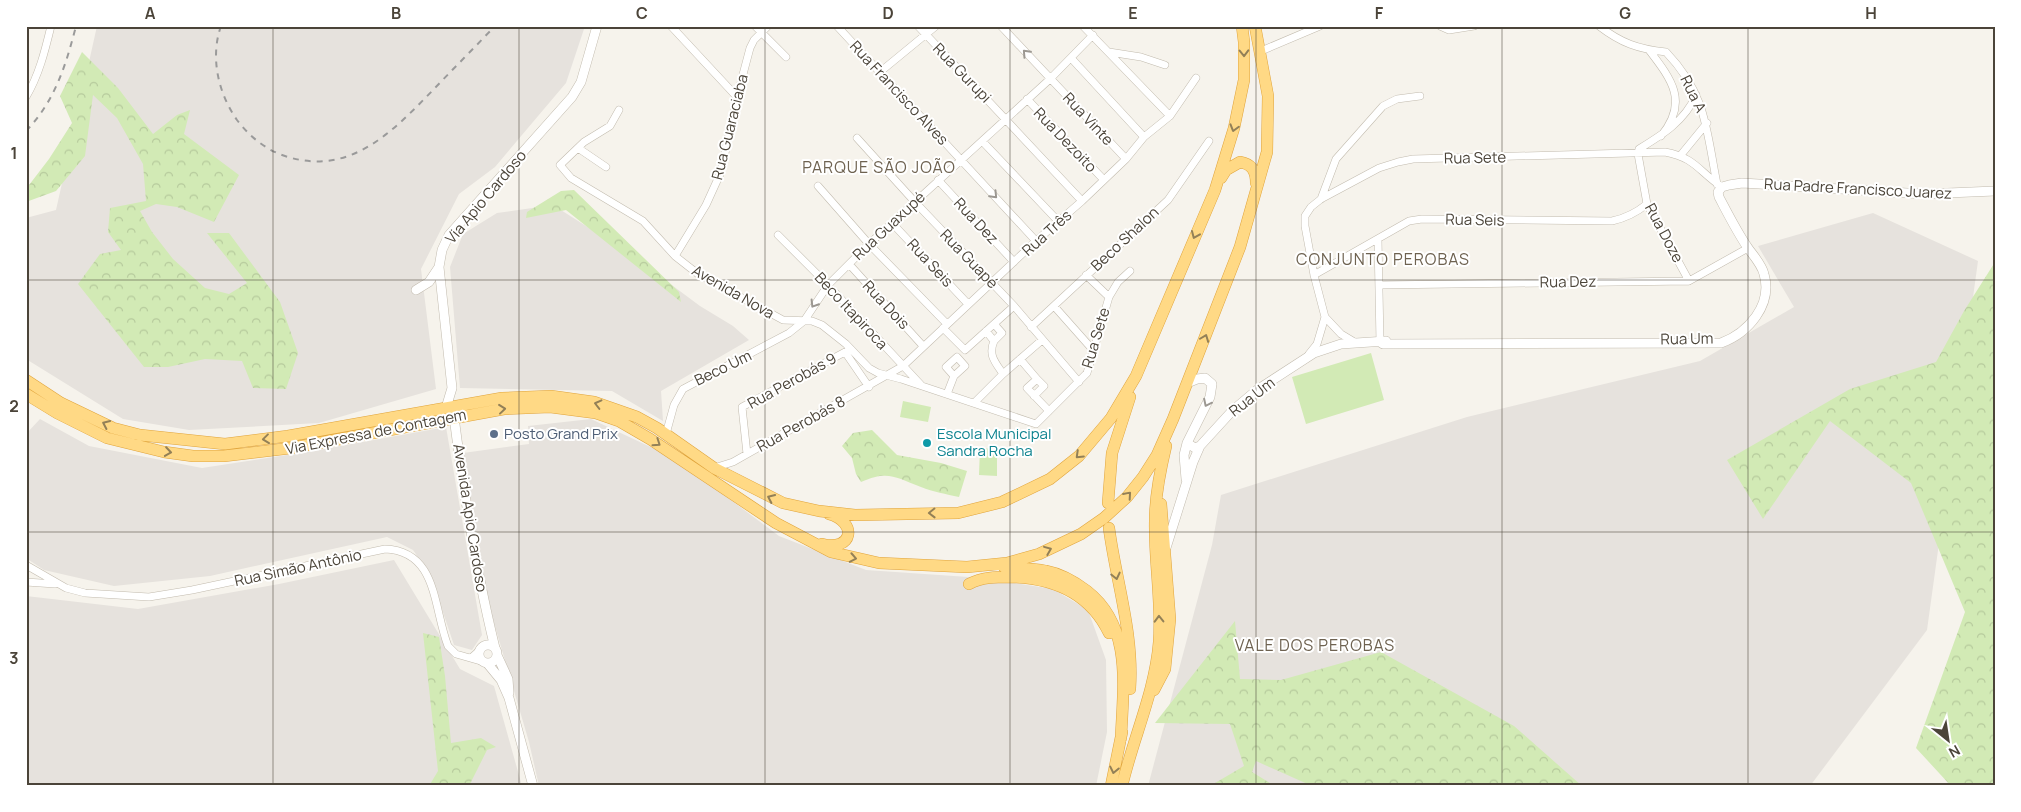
<svg xmlns="http://www.w3.org/2000/svg" width="2021" height="812" font-family="Manrope,sans-serif">
<style>
.industrial{fill:#e6e2dd}
.grass{fill:#d2eab5}
.forest{fill:url(#forest-crowns)}
.lines{fill:none;stroke-linecap:round;stroke-linejoin:round}
.minor-casing{stroke:#c2bbae;stroke-width:8}
.tertiary-casing{stroke:#c2bbae;stroke-width:10}
.trunk-casing{stroke:#e0a43c;stroke-width:12}
.minor{stroke:#fff;stroke-width:7}
.tertiary{stroke:#fff;stroke-width:9}
.trunk{stroke:#ffd985;stroke-width:11}
.rail{stroke:#9a9a9a;stroke-width:2;stroke-dasharray:6 6;stroke-linecap:butt}
.oneway{stroke:#9c9892}
.oneway2{stroke:#938057}
.grid{fill:none;stroke:#4b4439;stroke-width:1;stroke-opacity:0.55}
.service-dot{fill:#5c6f8a;stroke:#fff;stroke-width:2}
.culture-dot{fill:#0f9aa8;stroke:#fff;stroke-width:2}
.labels{text-anchor:middle;stroke-width:4;stroke-linejoin:round;paint-order:stroke}
.street-label{font-size:15px;fill:#4b4439;stroke:#fff}
.service-label{font-size:15px;fill:#4e5e75;stroke:#fff;text-anchor:start}
.culture-label{font-size:15px;fill:#0d838f;stroke:#fff;text-anchor:start}
.neighbourhood-label{font-size:16px;letter-spacing:1px;fill:#6e6250;stroke:#fff}
.neatline{fill:none;stroke:#4b4439;stroke-width:2}
.grid-label{font-size:16px;text-anchor:middle;font-weight:bold;fill:#4b4439}
</style>
<defs>
<pattern id="forest-crowns" width="20" height="18" patternUnits="userSpaceOnUse" patternTransform="scale(1.25)"><rect width="20" height="18" fill="#d2eab5"/><path d="M2 6a3 3 0 1 1 6 0M12 15a3 3 0 1 1 6 0" fill="none" stroke="#b6ca9c"/></pattern>
</defs>
<rect width="100%" height="100%" fill="#f6f3ec"/>
<path class="industrial" d="M97,26H585L566,83L495,167L459,194L421,269L436,389L319,423L189,430L123,419L26,359V218L56,210Z
M553,205L630,254L700,306L733,326L749,340L661,391L663,421L612,391L460,388L450,267L463,234L497,213Z
M1873,213L1978,261L1927,630L1810,786H1148L1212,545L1221,495L1467,417L1700,361L1794,307L1758,246Z
M40,419L89,446L202,468L307,452L446,427L482,635L472,650L454,645L430,574L413,550L387,537L210,576L114,586L44,570L26,558V434Z
M591,419L676,459L779,536L866,570L983,578L1053,589L1088,610L1106,660L1107,732L1096,786H539L529,742L484,589L463,453L529,444L528,426Z
M394,560L460,669L494,686L522,786H26V596L138,609L279,584Z"/>
<path class="grass" d="M1371,353L1384,400L1306,424L1292,377Z
M903,401L931,407L928,422L900,417Z
M980,448L997,449V476L979,475Z"/>
<path class="forest" d="M82,52L118,88L153,134L177,115L190,110L184,134L239,175L214,222L177,207L156,204L140,211L152,232L173,259L205,288L229,294L247,283L207,233H229L280,302L298,353L286,389L253,388L242,361L205,359L168,367H144L78,284L100,254L121,250L108,232L110,208L146,201L143,164L117,118L93,95L85,156L56,191L26,202V189L49,159L72,123L60,96Z
M574,190L679,292L681,302L566,210L526,218L527,212L561,191Z
M1995,262V786H1951L1916,748L1965,612L1911,483L1830,421L1763,519L1727,460L1850,389L1936,362L1964,311Z
M872,430L897,455L941,463L967,471L959,497C946,494 933,492 921,487C895,477 888,470 861,482L856,474L852,458L842,446L853,433Z
M1235,621L1240,679L1281,680L1381,652L1514,726L1582,786H1312L1256,761L1252,772L1275,786H1210L1244,766L1230,724L1155,723Z
M423,633L439,637L445,676L451,743L481,738L496,747L487,750L469,786H429L438,771Z"/>
<g class="lines">
<g class="minor-casing">
<path id="minor" d="M671,26L737,97
M755,26L786,57
M837,26L1036,241
M918,26L1082,201
M1001,26L1126,159
M1083,26L1170,116
M1440,26L1449,30L1474,26
M1599,26C1621,43 1638,49 1666,52C1707,95 1706,129 1717,184
M1649,50C1672,80 1689,102 1661,136
M1261,51L1320,26
M1109,52L1141,57L1165,65
M1071,58L1144,137
M880,72L936,26
M26,97C39,75 45,51 51,26
M1027,99L1104,180
M619,110L610,126L584,142L560,165L571,178L643,221L675,256L698,274L783,320L812,321L822,325L846,344L869,368L878,373L901,379L1036,424L1087,373L1109,297L1118,282L1130,271
M857,138L914,201L1014,306L1079,382
M982,141L1058,221
M578,148L606,167
M1638,154L1647,204L1689,281
M1638,154L1639,149C1662,135 1685,121 1696,95
M1680,156L1707,123
M938,180L1014,262
M818,186L869,244L947,324
M1321,199L1336,159L1383,106L1397,99L1420,96
M892,223L968,304
M778,235L828,285L921,385
M1378,239L1380,342
M675,256L706,205L721,172L737,97L750,48L754,40L768,26
M849,264L923,346
M1086,275L1109,297
M1314,275L1409,221L1422,219L1612,221C1626,218 1636,213 1647,204
M1380,285L1689,281L1748,248
M1054,306L1093,350
M1325,317L1341,334L1356,343
M1031,327L1168,200L1209,141
M943,328L965,350L1014,306
M986,331L994,341L1002,333L994,324
M994,341C988,355 995,362 1003,374
M1309,354L1317,344L1325,317L1314,275L1305,226V216L1311,207L1321,199L1379,168L1398,162L1413,159L1665,152C1696,158 1698,171 1722,187
M1020,359L1037,379
M947,394L954,376L965,366L957,357L946,367L954,376
M1034,396L1044,386L1037,379L1027,388L1049,411
M974,403L1003,374L1042,340
M666,434L674,405L683,389L789,333L804,321L828,285L869,244L1050,79L1093,35
M747,454L742,407L845,352L869,387
M714,468L733,462L903,366L1036,241L1082,201L1126,159L1144,137L1170,116L1196,78
M26,565L66,588L85,593L149,597L192,590L385,549C438,551 433,608 448,646L456,654L484,662
M26,582L55,584
M471,658L480,650"/>
</g>
<g class="tertiary-casing">
<path id="tertiary" d="M416,290L429,282L439,267
M1380,342L1383,344L1721,343C1748,333 1773,305 1764,274C1762,265 1753,255 1748,248C1737,232 1728,214 1719,197L1718,192L1722,187L1729,185L1742,183L1924,194L1995,191
M1187,383L1197,379L1205,378L1212,384L1210,397L1187,443L1195,448L1200,446
M446,408L452,388L439,267L442,250L449,235L572,97L581,82L597,26
M454,417C464,495 476,571 495,648
M1186,479L1184,455L1187,443
M1166,548L1193,462L1200,446L1232,411L1257,390L1314,353L1341,344L1386,341
M479 654a9 9 0 1 1 18 0a9 9 0 1 1-18 0Z
M497,655L508,679L509,693
M487,663L501,680L509,698L533,786"/>
</g>
<g class="trunk-casing">
<path id="trunk" d="M1221,178L1226,170L1240,162C1252,164 1256,171 1256,183
M26,380L61,403L113,428L140,435L225,444L288,436L502,398L551,396L594,402L637,417L657,428L714,468L783,503L819,511L855,515L958,513L1002,502L1050,479L1079,456L1111,418L1136,376L1215,190L1234,128L1244,80V42L1242,26
M26,394L57,413L107,438L164,452L193,456H224L291,448L504,409L550,407L596,413L619,421L650,439L776,523L831,552L879,563L967,567L1007,563L1039,554L1081,534L1104,518L1127,497L1143,477L1157,455L1173,419L1240,247L1267,152L1268,96L1255,26
M1108,503L1112,453L1130,397
M1109,528C1116,581 1134,634 1130,689
M822,544C853,552 858,522 829,514
M1004,567C1018,568 1032,568 1046,571C1062,574 1075,582 1087,591C1133,627 1123,687 1121,738
M969,584C982,577 996,577 1011,577C1053,578 1090,593 1109,633
M1154,690L1165,669L1170,619L1161,504
M1111,786L1122,732
M1122,786C1133,738 1155,692 1159,642C1162,602 1154,561 1155,521C1155,495 1160,471 1166,446"/>
</g>
<use href="#minor" class="minor"/>
<use href="#tertiary" class="tertiary"/>
<use href="#trunk" class="trunk"/>
<path class="rail" d="M221,26C210,57 218,93 237,120C250,137 267,151 288,157C352,176 394,130 434,89C454,68 475,47 495,26
M26,131C55,101 66,65 76,26"/>
</g>
<defs><path id="oneway-chevron" d="M-2-3.5L2.5 0L-2 3.5" fill="none" stroke-width="1.6" stroke-linecap="round" stroke-linejoin="round" transform="scale(1.25)"/></defs>
<g class="oneway">
<use href="#oneway-chevron" transform="translate(1026 53) rotate(-133)"/>
<use href="#oneway-chevron" transform="translate(994 195) rotate(46)"/>
<use href="#oneway-chevron" transform="translate(814 304) rotate(122)"/>
<use href="#oneway-chevron" transform="translate(1207 403) rotate(116)"/>
</g>
<g class="oneway2">
<use href="#oneway-chevron" transform="translate(1244 53) rotate(89)"/>
<use href="#oneway-chevron" transform="translate(1234 128) rotate(106)"/>
<use href="#oneway-chevron" transform="translate(1195 235) rotate(113)"/>
<use href="#oneway-chevron" transform="translate(1205 338) rotate(-69)"/>
<use href="#oneway-chevron" transform="translate(598 404) rotate(-166)"/>
<use href="#oneway-chevron" transform="translate(502 409) rotate(-6)"/>
<use href="#oneway-chevron" transform="translate(106 424) rotate(-155)"/>
<use href="#oneway-chevron" transform="translate(266 439) rotate(173)"/>
<use href="#oneway-chevron" transform="translate(657 443) rotate(34)"/>
<use href="#oneway-chevron" transform="translate(168 452) rotate(8)"/>
<use href="#oneway-chevron" transform="translate(1079 455) rotate(136)"/>
<use href="#oneway-chevron" transform="translate(1128 495) rotate(-49)"/>
<use href="#oneway-chevron" transform="translate(771 498) rotate(-155)"/>
<use href="#oneway-chevron" transform="translate(932 513) rotate(179)"/>
<use href="#oneway-chevron" transform="translate(1048 550) rotate(-22)"/>
<use href="#oneway-chevron" transform="translate(853 558) rotate(11)"/>
<use href="#oneway-chevron" transform="translate(1116 576) rotate(77)"/>
<use href="#oneway-chevron" transform="translate(1159 619) rotate(-91)"/>
<use href="#oneway-chevron" transform="translate(1114 770) rotate(102)"/>
</g>
<path class="grid" d="M273,26V786M519,26V786M765,26V786M1010,26V786M1256,26V786M1502,26V786M1748,26V786M26,280H1995M26,532H1995"/>
<circle class="service-dot" cx="494" cy="434" r="5"/>
<circle class="culture-dot" cx="927" cy="443" r="5"/>
<g class="labels">
<g class="street-label">
<text transform="translate(962 73) rotate(46)" y="5">Rua Gurupi</text>
<text transform="translate(899 93) rotate(47)" y="5">Rua Francisco Alves</text>
<text transform="translate(1693 94) rotate(64)" y="5">Rua A</text>
<text transform="translate(1088 119) rotate(47)" y="5">Rua Vinte</text>
<text transform="translate(730 127) rotate(-76)" y="5">Rua Guaraciaba</text>
<text transform="translate(1065 140) rotate(46)" y="5">Rua Dezoito</text>
<text transform="translate(1475 158) rotate(-1)" y="5">Rua Sete</text>
<text transform="translate(1858 189) rotate(3)" y="5">Rua Padre Francisco Juarez</text>
<text transform="translate(486 197) rotate(-50)" y="5">Via Apio Cardoso</text>
<text transform="translate(1475 220) rotate(1)" y="5">Rua Seis</text>
<text transform="translate(976 221) rotate(47)" y="5">Rua Dez</text>
<text transform="translate(889 226) rotate(-43)" y="5">Rua Guaxupé</text>
<text transform="translate(1047 233) rotate(-42)" y="5">Rua Três</text>
<text transform="translate(1664 233) rotate(62)" y="5">Rua Doze</text>
<text transform="translate(1125 239) rotate(-43)" y="5">Beco Shalon</text>
<text transform="translate(969 259) rotate(46)" y="5">Rua Guapé</text>
<text transform="translate(930 263) rotate(47)" y="5">Rua Seis</text>
<text transform="translate(1568 282) rotate(-1)" y="5">Rua Dez</text>
<text transform="translate(733 292) rotate(30)" y="5">Avenida Nova</text>
<text transform="translate(886 305) rotate(47)" y="5">Rua Dois</text>
<text transform="translate(851 311) rotate(47)" y="5">Beco Itapiroca</text>
<text transform="translate(1096 338) rotate(-73)" y="5">Rua Sete</text>
<text transform="translate(1687 339) rotate(-1)" y="5">Rua Um</text>
<text transform="translate(723 368) rotate(-26)" y="5">Beco Um</text>
<text transform="translate(792 381) rotate(-29)" y="5">Rua Perobás 9</text>
<text transform="translate(1252 397) rotate(-38)" y="5">Rua Um</text>
<text transform="translate(801 424) rotate(-29)" y="5">Rua Perobás 8</text>
<text transform="translate(376 432) rotate(-11)" y="5">Via Expressa de Contagem</text>
<text transform="translate(470 518) rotate(81)" y="5">Avenida Apio Cardoso</text>
<text transform="translate(298 568) rotate(-12)" y="5">Rua Simão Antônio</text>
</g>
<g class="service-label">
<text x="504" y="439">Posto Grand Prix</text>
</g>
<g class="culture-label">
<text x="937" y="439">Escola Municipal<tspan x="937" dy="17">Sandra Rocha</tspan></text>
</g>
<g class="neighbourhood-label">
<text x="879" y="173">PARQUE SÃO JOÃO</text>
<text x="1383" y="265">CONJUNTO PEROBAS</text>
<text x="1315" y="651">VALE DOS PEROBAS</text>
</g>
</g>
<rect width="2021" height="812" fill="none" stroke="#ffffff" stroke-width="55"/>
<g transform="translate(1948 740) rotate(150)" stroke="#ffffff" stroke-width="4" paint-order="stroke">
<path d="M0-4L9 19L0 12L-9 19Z" fill="#4b4439"/>
<text y="-8" font-size="14" font-weight="bold" text-anchor="middle" fill="#4b4439">N</text>
</g>
<rect x="28" y="28" width="1966" height="756" class="neatline"/>
<g class="grid-label">
<text x="150" y="19">A</text>
<text x="396" y="19">B</text>
<text x="642" y="19">C</text>
<text x="888" y="19">D</text>
<text x="1133" y="19">E</text>
<text x="1379" y="19">F</text>
<text x="1625" y="19">G</text>
<text x="1871" y="19">H</text>
<text x="14" y="159">1</text>
<text x="14" y="412">2</text>
<text x="14" y="664">3</text>
</g>
</svg>
